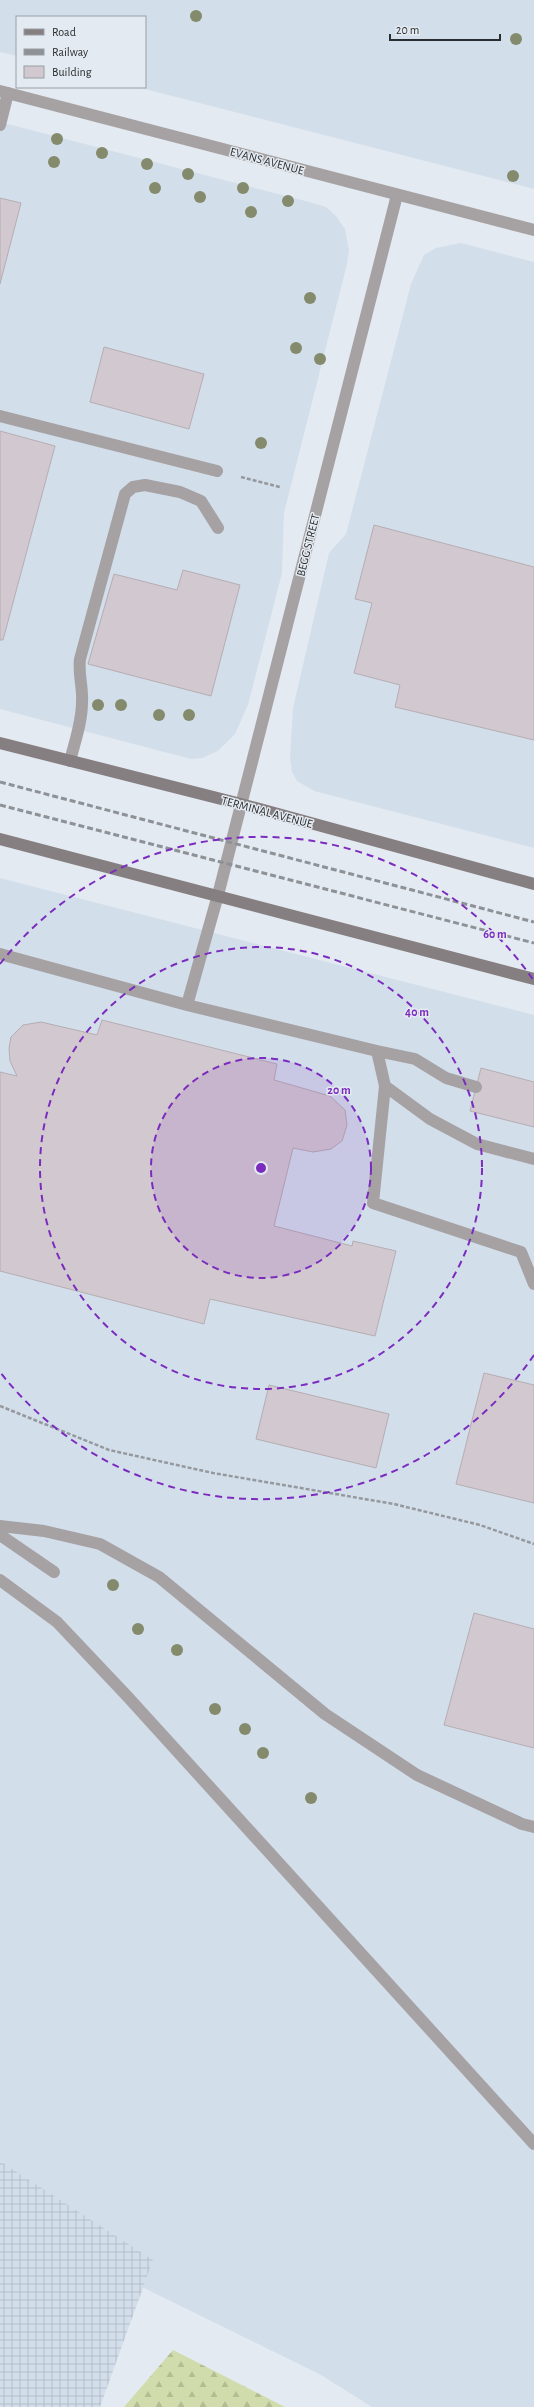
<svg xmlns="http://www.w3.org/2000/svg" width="534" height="2407" font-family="'Alegreya Sans',sans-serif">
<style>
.built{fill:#d3deeb}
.industrial{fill:url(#industrial-grid)}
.forest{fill:url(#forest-firs)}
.building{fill:#d1c9cf;stroke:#b5adb3}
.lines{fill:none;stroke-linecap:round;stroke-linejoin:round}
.path{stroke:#95999e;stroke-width:2.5;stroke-dasharray:4 2;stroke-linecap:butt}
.lane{stroke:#a6a2a3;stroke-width:12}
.street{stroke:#a6a2a3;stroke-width:12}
.secondary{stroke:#857f81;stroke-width:12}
.rail{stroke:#8e9297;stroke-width:3;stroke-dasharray:6 3;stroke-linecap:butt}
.tree{fill:#848b6c}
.ring{fill:none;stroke:#7b2cbf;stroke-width:2;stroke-dasharray:7 5}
.labels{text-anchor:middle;stroke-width:3;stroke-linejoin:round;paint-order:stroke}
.street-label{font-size:12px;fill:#2a2d2f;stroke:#e4eaf1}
.centre{fill:#7b2cbf;stroke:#e4eaf1;stroke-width:2}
.ring-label{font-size:12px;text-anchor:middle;font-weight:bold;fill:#7b2cbf;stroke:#e4eaf1;stroke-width:3;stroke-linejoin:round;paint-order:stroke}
</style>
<defs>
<pattern id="industrial-grid" width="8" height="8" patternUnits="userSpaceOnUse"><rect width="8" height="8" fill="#d3deeb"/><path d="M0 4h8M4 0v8" fill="none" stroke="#b5bfca"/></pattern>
<pattern id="forest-firs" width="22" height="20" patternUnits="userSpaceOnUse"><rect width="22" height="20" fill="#d0dcab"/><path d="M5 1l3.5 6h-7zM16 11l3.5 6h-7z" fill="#b3bd93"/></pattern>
</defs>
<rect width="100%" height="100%" fill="#e4eaf1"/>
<path class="built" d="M0,0H534V189L137,87H145V17H17V56L0,52Z
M0,122L313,203L326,207L337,217L345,229L349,250L347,264L284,513L282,573L248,705L235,734L218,751L202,758L191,759L0,709Z
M461,243L534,262V848L314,791L297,781L292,772L290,758L293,708L329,553L346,534L411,284L424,255L436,248Z
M0,878L534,1015V2407H372L321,2375L87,2260L149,2258L0,2161Z"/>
<path class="industrial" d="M0,2161L153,2260L100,2407H0Z"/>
<path class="forest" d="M173,2350L285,2407H124Z"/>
<path class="building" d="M0,198L21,203L0,284Z
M104,347L204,374L189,429L90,402Z
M0,431L55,446L3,640H0Z
M374,525L534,567V740L395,707L400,685L354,673L372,603L355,599Z
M183,570L240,585L211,696L88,664L114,574L177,590Z
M102,1020L277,1064L274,1080L330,1096L345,1110L347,1125L342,1141L331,1149L313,1152L293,1148L274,1226L352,1246L353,1241L396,1251L375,1336L210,1299L204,1324L0,1271V1072L17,1076L10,1061L9,1048L11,1037L23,1025L41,1022L97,1035Z
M481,1068L534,1082V1127L470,1111Z
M484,1373L534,1385V1503L456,1484Z
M269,1385L389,1414L376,1468L256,1439Z
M474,1613L534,1629V1748L444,1725Z"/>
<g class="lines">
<path class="path" d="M241,477L280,487
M0,1406L109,1450L213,1473L394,1504L480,1525L534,1544"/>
<path class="lane" d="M0,125L8,93
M0,416L217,471
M70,761C75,741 82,722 82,702C83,687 78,674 80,659L125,494L133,487L145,485L180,492L201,501L218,528
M0,954L187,1005L377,1051L385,1086L373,1203L521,1252L534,1284
M187,1005L218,895
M377,1051L415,1059L446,1078L476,1087
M385,1086L430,1119L477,1144L534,1159
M0,1526L44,1531L100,1544L159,1577L325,1714L417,1775L522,1824L534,1827
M0,1535L54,1572
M0,1580L57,1622L127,1696L534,2144"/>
<path class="street" d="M0,91L534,230
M218,895L397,195"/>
<path class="secondary" d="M0,743L241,804L534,884
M0,839L534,979"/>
<path class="rail" d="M0,782L534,922
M0,805L534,943"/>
</g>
<g class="tree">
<circle cx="196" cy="16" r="6"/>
<circle cx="516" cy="39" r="6"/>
<circle cx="57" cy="139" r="6"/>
<circle cx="102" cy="153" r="6"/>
<circle cx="54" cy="162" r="6"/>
<circle cx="147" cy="164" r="6"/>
<circle cx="188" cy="174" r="6"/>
<circle cx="513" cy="176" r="6"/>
<circle cx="155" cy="188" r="6"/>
<circle cx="243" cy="188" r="6"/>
<circle cx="200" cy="197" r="6"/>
<circle cx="288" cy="201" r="6"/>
<circle cx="251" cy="212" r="6"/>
<circle cx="310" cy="298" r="6"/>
<circle cx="296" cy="348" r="6"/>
<circle cx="320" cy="359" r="6"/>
<circle cx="261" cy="443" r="6"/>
<circle cx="98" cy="705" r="6"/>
<circle cx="121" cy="705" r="6"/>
<circle cx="159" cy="715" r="6"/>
<circle cx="189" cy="715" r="6"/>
<circle cx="113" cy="1585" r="6"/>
<circle cx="138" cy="1629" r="6"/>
<circle cx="177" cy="1650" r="6"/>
<circle cx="215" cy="1709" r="6"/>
<circle cx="245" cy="1729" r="6"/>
<circle cx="263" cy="1753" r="6"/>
<circle cx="311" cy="1798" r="6"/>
</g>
<circle cx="261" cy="1168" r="110" fill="#7b2cbf" fill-opacity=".12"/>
<g class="ring">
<circle cx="261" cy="1168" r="110"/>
<circle cx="261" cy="1168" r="221"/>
<path d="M534 1355A331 331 0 0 1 0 1372M0 964A331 331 0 0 1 534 981"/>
</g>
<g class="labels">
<g class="street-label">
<text transform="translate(267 161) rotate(15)" y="4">EVANS AVENUE</text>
<text transform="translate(308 545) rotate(-76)" y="4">BEGG STREET</text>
<text transform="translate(267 812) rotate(15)" y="4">TERMINAL AVENUE</text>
</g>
</g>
<circle cx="261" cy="1168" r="6" class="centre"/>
<g class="ring-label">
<text x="495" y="938">60 m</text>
<text x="417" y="1016">40 m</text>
<text x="339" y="1094">20 m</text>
</g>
<rect x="16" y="16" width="130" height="72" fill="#e4eaf1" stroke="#9a9ea3"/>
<rect x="24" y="29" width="20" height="6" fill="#857f81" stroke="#9a9ea3"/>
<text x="52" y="36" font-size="12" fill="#2a2d2f">Road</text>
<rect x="24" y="49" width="20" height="6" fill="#8e9297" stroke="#9a9ea3"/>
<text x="52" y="56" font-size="12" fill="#2a2d2f">Railway</text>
<rect x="24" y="66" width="20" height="12" fill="#d1c9cf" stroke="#9a9ea3"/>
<text x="52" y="76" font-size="12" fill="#2a2d2f">Building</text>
<path d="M390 34v6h110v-6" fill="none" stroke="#2a2d2f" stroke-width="2"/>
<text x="396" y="34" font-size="12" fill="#2a2d2f" stroke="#e4eaf1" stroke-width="3" paint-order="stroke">20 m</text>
</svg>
